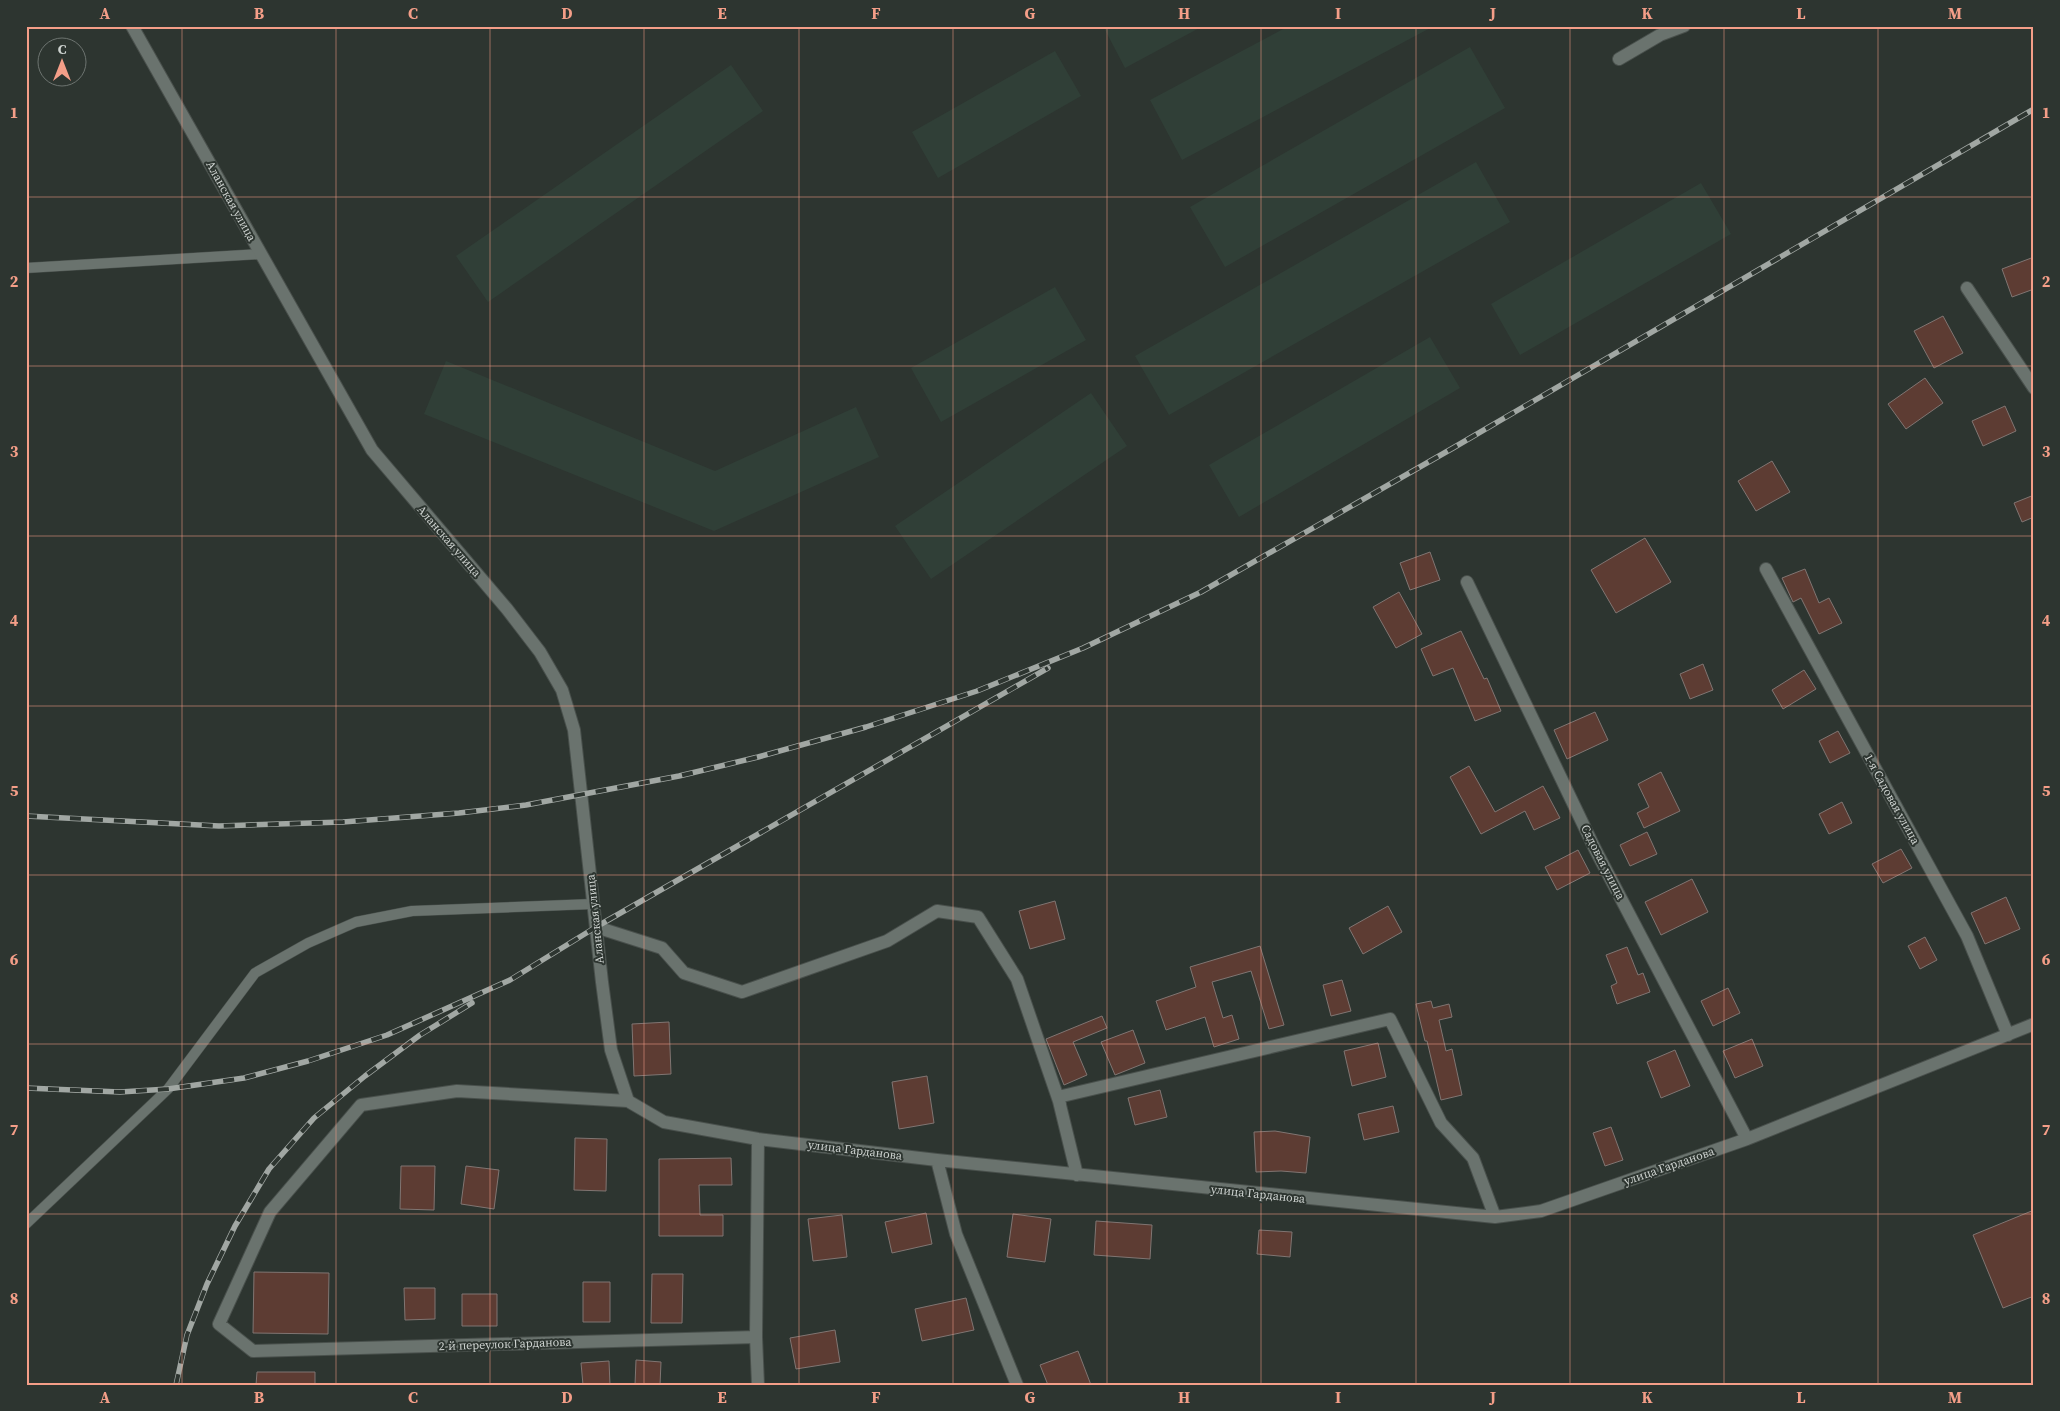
<svg xmlns="http://www.w3.org/2000/svg" width="2060" height="1411" font-family="'Source Serif 4',serif">
<style>
.built{fill:#303f37}
.building{fill:#5d3c33;stroke:#807572}
.lines{fill:none;stroke-linecap:round;stroke-linejoin:round}
.lane-casing{stroke:#49504c;stroke-width:11}
.street-casing{stroke:#49504c;stroke-width:14}
.lane{stroke:#6a736e;stroke-width:10}
.street{stroke:#6a736e;stroke-width:12}
.rail-casing{stroke:#a1a7a3;stroke-width:5.5}
.rail{stroke:#2d3530;stroke-width:4;stroke-dasharray:11;stroke-linecap:butt}
.grid{fill:none;stroke:#f49e88;stroke-width:1;stroke-opacity:0.55}
.labels{text-anchor:middle;stroke-width:4;stroke-linejoin:round;paint-order:stroke}
.street-label{font-size:12px;fill:#ced3d0;stroke:#2d3530}
.neatline{fill:none;stroke:#f49e88;stroke-width:2}
.grid-label{font-size:16px;text-anchor:middle;font-weight:bold;fill:#f49e88}
</style>
<rect width="100%" height="100%" fill="#2d3530"/>
<path class="built" d="M1103,26H1203L1125,68Z
M1289,26H1434L1182,160L1150,100Z
M1470,47L1505,108L1225,267L1190,207Z
M1055,51L1081,96L938,178L912,132Z
M731,65L763,111L488,302L456,256Z
M1476,162L1510,222L1169,415L1135,356Z
M1701,183L1731,234L1520,355L1491,304Z
M1055,287L1086,340L941,422L911,368Z
M1430,337L1460,388L1239,517L1209,465Z
M446,361L715,471L856,407L879,457L714,531L424,414Z
M1091,393L1127,446L931,579L895,526Z"/>
<path class="building" d="M2034,257V289L2012,297L2002,269Z
M1943,316L1963,353L1934,368L1914,331Z
M1925,378L1943,403L1906,429L1888,404Z
M2005,406L2016,431L1983,446L1972,421Z
M1772,461L1790,492L1756,511L1738,481Z
M2034,495V517L2022,522L2014,503Z
M1645,538L1671,582L1616,613L1591,570Z
M1430,552L1440,580L1410,590L1400,563Z
M1805,569L1819,603L1829,598L1842,623L1819,634L1801,598L1793,602L1782,578Z
M1399,592L1422,634L1396,648L1373,607Z
M1461,631L1484,679L1487,678L1501,711L1475,721L1453,668L1433,676L1421,649Z
M1703,664L1713,690L1690,699L1680,674Z
M1804,670L1816,689L1783,709L1772,690Z
M1595,712L1608,740L1567,759L1554,730Z
M1838,731L1850,753L1830,763L1819,741Z
M1469,766L1495,812L1543,786L1560,818L1534,830L1525,811L1481,834L1450,777Z
M1661,772L1680,811L1644,828L1637,813L1649,807L1638,784Z
M1842,802L1852,823L1829,834L1819,814Z
M1647,832L1657,854L1630,866L1620,845Z
M1901,849L1912,868L1883,883L1872,864Z
M1578,850L1590,873L1557,890L1545,867Z
M1692,879L1708,912L1661,935L1645,902Z
M2006,897L2020,929L1985,944L1971,913Z
M1055,901L1065,939L1030,949L1019,911Z
M1388,906L1402,932L1363,954L1349,928Z
M1925,937L1937,960L1920,969L1908,946Z
M1260,946L1284,1025L1269,1029L1251,971L1212,982L1223,1018L1232,1015L1239,1039L1214,1047L1205,1017L1166,1030L1156,1001L1196,987L1190,967Z
M1627,947L1638,975L1643,973L1650,992L1617,1004L1611,986L1617,983L1606,955Z
M1342,980L1351,1011L1331,1016L1323,985Z
M1728,988L1740,1013L1713,1026L1701,1001Z
M1431,1001L1433,1008L1449,1004L1452,1017L1439,1020L1446,1051L1452,1049L1462,1095L1441,1100L1427,1041H1425L1416,1004Z
M1102,1016L1107,1028L1073,1042L1087,1075L1064,1085L1046,1039Z
M669,1022L671,1074L634,1076L632,1024Z
M1133,1030L1145,1063L1115,1075L1101,1042Z
M1752,1039L1763,1066L1735,1078L1723,1051Z
M1378,1043L1386,1077L1352,1086L1344,1051Z
M1675,1050L1690,1086L1661,1098L1647,1062Z
M927,1076L934,1123L899,1129L892,1082Z
M1160,1090L1167,1117L1135,1125L1128,1098Z
M1393,1106L1399,1132L1364,1140L1358,1114Z
M1611,1127L1623,1160L1605,1166L1593,1133Z
M1275,1131L1310,1137L1306,1173L1281,1171L1256,1172L1254,1132Z
M575,1138L607,1139L606,1191L574,1190Z
M731,1158L732,1185H699L700,1215H723V1236H659V1159Z
M401,1166H435L434,1210L400,1209Z
M466,1166L499,1170L494,1209L461,1204Z
M2034,1210V1296L2003,1308L1973,1235Z
M926,1213L932,1244L892,1253L885,1222Z
M1013,1214L1051,1219L1045,1262L1007,1257Z
M842,1215L847,1257L813,1261L808,1219Z
M1096,1221L1152,1225L1150,1259L1094,1255Z
M1259,1230L1292,1232L1290,1257L1257,1254Z
M254,1272L329,1273L328,1334L253,1333Z
M652,1274H683L682,1323H651Z
M583,1282H610V1322H583Z
M404,1288H435V1319L405,1320Z
M462,1294H497V1326H462Z
M966,1298L974,1330L922,1341L915,1309Z
M835,1330L840,1362L796,1369L790,1338Z
M1078,1351L1091,1385H1048L1040,1365Z
M636,1360L661,1362L660,1385H635Z
M609,1361L610,1385H583L581,1363Z
M257,1372H315V1385H256Z"/>
<g class="lines">
<g class="lane-casing">
<path id="lane" d="M26,268L261,254
M26,1224L168,1089L255,973L308,943L356,922L412,911L593,904"/>
</g>
<g class="street-casing">
<path id="street" d="M132,26L372,450L507,609L540,652L562,690L574,730L602,982L611,1050L628,1101
M1619,59L1660,35L1684,26
M1967,288L2034,388
M1766,569L1967,936L2008,1035
M1467,582L1595,849L1747,1139
M596,927L662,948L684,973L742,992L887,941L937,911L978,917L1017,979L1060,1104
M758,1139L756,1337L758,1385
M937,1160L956,1234L1017,1385
M1077,1175L1058,1097L1390,1019L1441,1123L1473,1158L1495,1217
M756,1337L253,1351L219,1324L270,1212L361,1105L457,1091L628,1101L664,1122L758,1139L937,1160L1495,1217L1541,1211L1747,1139L2034,1024"/>
</g>
<use href="#lane" class="lane"/>
<use href="#street" class="street"/>
<g class="rail-casing">
<path id="rail" d="M26,816L219,826L343,822L459,813L526,805L679,776L758,757L866,727L977,691L1083,648L1201,592L1453,448L2034,109
M26,1088L120,1092L168,1089L244,1078L308,1061L387,1035L510,980L596,927L1048,668
M176,1385L187,1335L207,1284L235,1226L269,1169L314,1118L365,1076L420,1035L472,1003"/>
</g>
<use href="#rail" class="rail"/>
</g>
<path class="grid" d="M182,26V1385M336,26V1385M490,26V1385M644,26V1385M799,26V1385M953,26V1385M1107,26V1385M1261,26V1385M1416,26V1385M1570,26V1385M1724,26V1385M1878,26V1385M26,197H2034M26,366H2034M26,536H2034M26,706H2034M26,875H2034M26,1044H2034M26,1214H2034"/>
<g class="labels">
<g class="street-label">
<text transform="translate(231 201) rotate(61)" y="4">Аланская улица</text>
<text transform="translate(449 541) rotate(49)" y="4">Аланская улица</text>
<text transform="translate(1892 799) rotate(61)" y="4">1-я Садовая улица</text>
<text transform="translate(1603 862) rotate(63)" y="4">Садовая улица</text>
<text transform="translate(595 919) rotate(-96)" y="4">Аланская улица</text>
<text transform="translate(855 1150) rotate(7)" y="4">улица Гарданова</text>
<text transform="translate(1669 1166) rotate(-19)" y="4">улица Гарданова</text>
<text transform="translate(1258 1194) rotate(6)" y="4">улица Гарданова</text>
<text transform="translate(505 1344) rotate(-2)" y="4">2-й переулок Гарданова</text>
</g>
</g>
<rect width="2060" height="1411" fill="none" stroke="#2d3530" stroke-width="55"/>
<g transform="translate(62 62)"><circle r="24" fill="#2d3530" stroke="#6d7470"/>
<path d="M0-4L9 19L0 12L-9 19Z" fill="#f49e88"/>
<text y="-8" font-size="14" font-weight="bold" text-anchor="middle" fill="#ced3d0">С</text>
</g>
<rect x="28" y="28" width="2004" height="1356" class="neatline"/>
<g class="grid-label">
<text x="105" y="19">A</text>
<text x="259" y="19">B</text>
<text x="413" y="19">C</text>
<text x="567" y="19">D</text>
<text x="722" y="19">E</text>
<text x="876" y="19">F</text>
<text x="1030" y="19">G</text>
<text x="1184" y="19">H</text>
<text x="1338" y="19">I</text>
<text x="1493" y="19">J</text>
<text x="1647" y="19">K</text>
<text x="1801" y="19">L</text>
<text x="1955" y="19">M</text>
<text x="14" y="118">1</text>
<text x="2046" y="118">1</text>
<text x="14" y="287">2</text>
<text x="2046" y="287">2</text>
<text x="14" y="457">3</text>
<text x="2046" y="457">3</text>
<text x="14" y="626">4</text>
<text x="2046" y="626">4</text>
<text x="14" y="796">5</text>
<text x="2046" y="796">5</text>
<text x="14" y="965">6</text>
<text x="2046" y="965">6</text>
<text x="14" y="1135">7</text>
<text x="2046" y="1135">7</text>
<text x="14" y="1304">8</text>
<text x="2046" y="1304">8</text>
<text x="105" y="1403">A</text>
<text x="259" y="1403">B</text>
<text x="413" y="1403">C</text>
<text x="567" y="1403">D</text>
<text x="722" y="1403">E</text>
<text x="876" y="1403">F</text>
<text x="1030" y="1403">G</text>
<text x="1184" y="1403">H</text>
<text x="1338" y="1403">I</text>
<text x="1493" y="1403">J</text>
<text x="1647" y="1403">K</text>
<text x="1801" y="1403">L</text>
<text x="1955" y="1403">M</text>
</g>
</svg>
